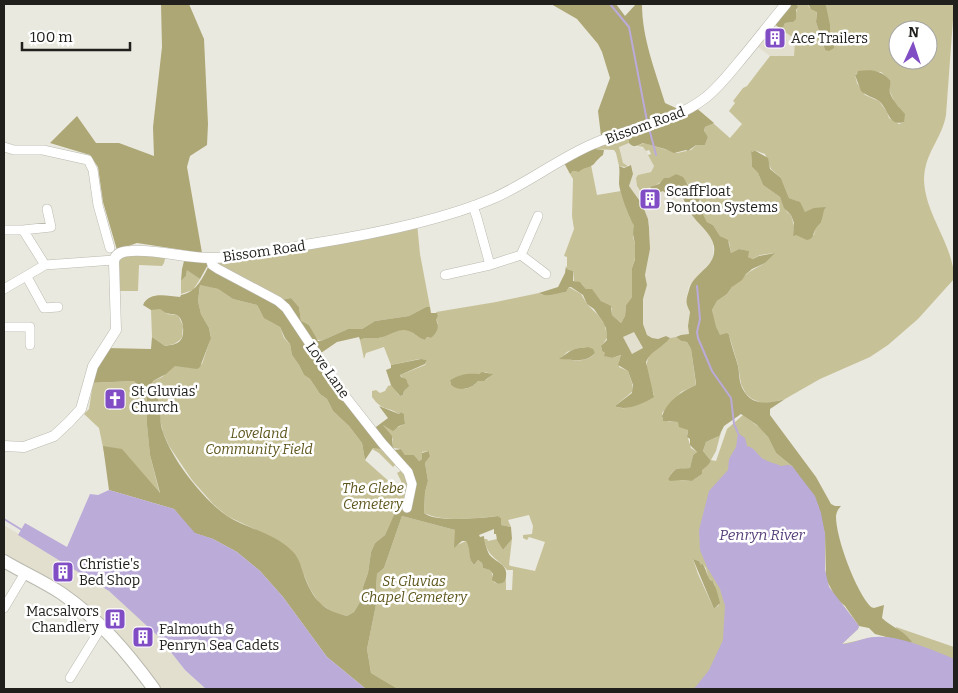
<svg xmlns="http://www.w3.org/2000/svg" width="958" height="693" font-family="Bitter,serif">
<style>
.built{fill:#e2dfce}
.green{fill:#c7c198;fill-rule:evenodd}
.forest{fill:#ada675;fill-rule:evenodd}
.water{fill:#bbabd9}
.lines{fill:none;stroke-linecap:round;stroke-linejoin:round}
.stream{stroke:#bbabd9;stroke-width:2}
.minor-casing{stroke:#bab9af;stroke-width:10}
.tertiary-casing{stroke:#bab9af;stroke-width:11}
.secondary-casing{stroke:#bab9af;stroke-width:14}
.minor{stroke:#fff;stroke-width:9}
.tertiary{stroke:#fff;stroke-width:10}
.secondary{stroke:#fff;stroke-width:12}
.labels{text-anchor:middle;stroke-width:5;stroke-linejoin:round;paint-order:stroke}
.poi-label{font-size:14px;fill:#21201d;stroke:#fff;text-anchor:start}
.street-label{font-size:14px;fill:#21201d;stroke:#fff}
.park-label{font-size:14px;font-style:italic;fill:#5d551b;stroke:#fff}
.water-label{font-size:15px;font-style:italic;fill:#58417b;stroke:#fff}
</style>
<rect width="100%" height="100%" fill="#eae9df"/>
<path class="built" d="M772,22L795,39L794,56H770L754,44Z
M629,143L631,146L645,148L654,166L651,172L638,176L637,187L649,211L659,206L653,192L663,191L678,192L690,212L709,235L713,244V259L689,286L686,300L690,312L688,326L689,335H687L670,338L666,336L655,340L647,335L643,324V299L647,285L645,275L649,255L650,235L648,219L642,204L629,186L633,174L632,167L631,165H625L623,163L620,155L619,146Z
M634,331L643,349L632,354L623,337Z
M4,525L109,591L122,601L159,637L185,670L206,689H161L139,659L109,626L4,554Z"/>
<path class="green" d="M797,4H808L809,7L817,11L816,22L825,50L834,40C826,31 830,15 824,4H950L954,6L946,115C942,139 924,153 924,180C925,215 954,245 954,279L918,319L888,345L870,357L820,379L785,399L773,402L762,403L752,399L746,394L741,384L738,365L729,335C727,335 722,336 720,335C714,331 713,316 712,310L717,301L727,294L732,287L749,272L765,263L774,253L760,255L753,259L748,257V251L739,249L731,253L729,242L720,236L713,225L707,222L703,214L704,207C701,203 701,200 698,196C694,187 683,180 676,174L669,179L665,178C659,185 649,188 640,191L637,186L636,178L638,175L651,172L654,166L648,155L651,154L649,150L646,151L643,147L637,146L644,143L677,153L691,150L696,145H705L708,137L704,132L705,127L713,123L730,138L742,124L729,111L735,103L733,101L743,88L747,86L770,56H794L795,39L782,30L785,23L793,22L798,6ZM898,30H928V60H898ZM860,71L881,72L890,80V92L895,103L899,107L904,122L899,124L889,118L887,112L879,101L865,95L857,83L855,75ZM754,150L765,154L771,169L781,178L789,198L797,201L805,212L820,208L823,211L822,220L815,228L814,235H793L794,226L791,215L787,212L780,197L763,185L758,173L752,167L751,151L753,152Z
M626,137L629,139V143L619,147L623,163L628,166L625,167L619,166L616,153L614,150L595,149V146Z
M591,165L597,195L621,191C625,200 627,218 635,225L633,237L635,244V258L632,268V297L626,305L625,316L621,323L612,315V308L601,301L592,290L586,289L582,284L574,281L573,271L567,269V257L564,256L574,229L572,216L573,179L570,174L573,171L579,172L582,168Z
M417,223L420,254L430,307H426L409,316L375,321L362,329H348L321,341L316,339L309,325L301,322L299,307L291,298L281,300L213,264L227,257Z
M166,254L164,263L162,266L139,265L138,291H115L118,255Z
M187,269L200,279L193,290L181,294V281L186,276Z
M201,279V285L218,289L233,299L257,305C264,319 267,319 280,327L284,338L290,344L292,355L299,365L304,375L310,379L320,394L327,399L333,411L349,426L362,443L365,460L402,493L401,481L397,473L404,469L410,475L404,507L401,500L385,535L375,543L371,552L368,573L363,587L360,602L354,612L347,616L336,614L319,603L310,589L304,575L273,538L227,516L213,504L192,480L169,446L163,432L159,415V400L151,384L153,381L162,377L175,365L192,368L202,364L211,337L209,328L201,314L198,301Z
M569,287L581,294L587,304L598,315L605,325L607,338L601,347L602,351L605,353V356L612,358L622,355L619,361V367L628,371L632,383L633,391L615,406C628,413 643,401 654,395C649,381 640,361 655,350C661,346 666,344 670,338L676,337L681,341L687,342L691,349L696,385L681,392L662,413V419L669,422H678L688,430L687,435L691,448L697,452L693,455L690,468C676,471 677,464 668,479L692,481L702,474L701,470L711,461L703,451L706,442L717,437L721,432L716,451L711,460L716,461L727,429L743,415L759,427L768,437L776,453L792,466L821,513L825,534V570L829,587L859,626L858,629L842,644L874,637L910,639L897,630L896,627L954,647V689H398L371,673L367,649L377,600L376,591L377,574L384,568L402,516L455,530V546L466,541C467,543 469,545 470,547C472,554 468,559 474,565L478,560L482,563L483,568L491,570L494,582L498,584L504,582L506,580V590H512L513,570H507C497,557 488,558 484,539H487L488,541L497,539L503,550L512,539L509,565L511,566L535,571L545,542L529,537L527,540L523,538V535L532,534L533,526L529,515L508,520L511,527L501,525V518L498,516C475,518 446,523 424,513L425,492L428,481L425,463L430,455L429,451L422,452V459L419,461L414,455H405L401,449L393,448V439L383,425C396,431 392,429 405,424L404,414L401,412L399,414C387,406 383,412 372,397V391L376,390L380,393L385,391L388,386L391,385C395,386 396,393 400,396L403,395L404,391L408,386V383L400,375L425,365L427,360L419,359L391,365L384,347L366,353L364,359L360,340C367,336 374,340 383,337C389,335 398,329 405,329C413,331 416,337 425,340L427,337L431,338L436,333L438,323L436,320L438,316L436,312L496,302L539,293L542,295L566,292ZM578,348L595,353C586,364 573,360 561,358L567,352ZM485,372L492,374L486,380L478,381C471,390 460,391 451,385L450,380C463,372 473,377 485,372ZM693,559L699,561L701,566L702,563L706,568L708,577L714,583L719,605L714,609L698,574Z
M157,308L162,309L167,314L176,315L179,317L183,326L182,337L180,340L174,344L165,346L152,337L151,310Z
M134,381L147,398V425L150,455L160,495L108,472L99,428L84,414L89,409L93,383Z
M376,447L382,449L398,462L393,467L379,453L372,449Z"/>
<path class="forest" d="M161,4H189L204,39L208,124L207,145L190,156L187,167L202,253L137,243L117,250L103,202L98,167L90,155L50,143L77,116L96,143H119L154,156L153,127L162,47Z
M551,4H616L625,16L636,4H642C642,38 655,70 665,103L678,109L601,136L598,111L610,78L602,52L598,44L577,19Z
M787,4H797L798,7L796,10V19L793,22L785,23L782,30L772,22Z
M808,4H824L826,6L830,25V34L835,42L834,48L829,51L825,50L816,22L817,12L811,9Z
M858,71C871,69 881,70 890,80C891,84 889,90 890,93C893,101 899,107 905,114L904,122C888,127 889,109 879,101C874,97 866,96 861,91L855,75L857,74Z
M694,106L714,123L705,127L704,131L708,137L705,145H696L688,151L686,150L674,153L665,149L643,143C638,145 634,149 629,143V138L626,137Z
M595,146V149L604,150L603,155C599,158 597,160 594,164C590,168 583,167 579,172L573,171L570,174L562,159Z
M754,150L768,158L770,169L781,178L789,198L800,202L805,212L814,208L826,207C822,212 824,216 821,222C820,224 817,226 816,228C812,234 815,238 807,240L796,235L793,236L794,223L791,215L784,208L780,197L763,185L758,173L752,167L751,151L753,152Z
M631,165L633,174L629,186L642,204L648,219L649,228L650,249L645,275L647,285L643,299V324L647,335L652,338L658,339L666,336L670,338C663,348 651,350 646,362L654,397C644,403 626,412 615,406L632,393L633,385L628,371L618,365L621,355L612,358L604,356L605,353L602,351L601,346L607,340L606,328L603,322L594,309L587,304L583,295L571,287H569L566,292C557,293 546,298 539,293L558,287L565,273L566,266L567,269L573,271V281L580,282L586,289H592L601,301L611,306L612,315L621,323L625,316L626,305L632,297V268L635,259V244L633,234L634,225C630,221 619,190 619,183C619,177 620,172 619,166L624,168ZM634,332L643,348L632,354L623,337Z
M676,174L683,177L688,185L693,184L697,187L698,195L700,198L699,202L704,207L703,214L707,222L713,225L720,236L728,240L731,253L739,249L749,251L748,257L753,259L759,256L775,253L765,263L752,269L746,274L742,280L732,287L727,294L717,301L712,310L716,327L720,335L727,333L729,335C731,345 735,355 738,366C739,371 739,376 740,382C747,406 765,405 785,399L770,409V415L816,477L831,504L835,506H841C838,509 836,513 836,517C836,538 856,592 871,607L874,608L884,605L882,618C890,626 906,632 912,642L909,643L875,634L869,628L859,626L845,606L836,598L826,579L825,534L818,505L792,466L776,453L768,437L757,425L741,414L724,426L719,436L706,442L703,451L711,461L707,466L702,470V474L692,481L681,480L670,481L668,479C677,465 675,470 690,468L693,455L697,452L690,445V439L687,437L688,430L679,427L678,422L663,421L662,416C667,401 682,391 696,385V383L691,349L687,342L681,341L676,337L681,335L689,334L688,326L690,312C685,302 686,300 689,290C694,271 717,268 714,246C711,232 697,224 690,212C686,205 684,198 678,192L667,195L663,191L658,193L653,192L650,187L659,184L664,178H669Z
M185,257L210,261L200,279L187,270L186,276L181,281L182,269Z
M211,262L281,300L291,298L299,307L301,321L309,325L318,341H321L348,329H362L375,321L409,316L426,307H430L431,313H437L438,316L436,320C440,326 437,334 431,338L427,337L425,340C417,338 414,331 405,330C399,329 389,335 383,337C374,340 367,336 360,340L359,337L337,342L318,355L382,449L373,448L365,460L362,443L349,426L333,411L327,399L320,394L310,379L304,375L299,365L292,355L290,344L285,338L280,327L264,318L257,305L233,299L218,289L200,285L198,301L201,314L209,328L211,338L200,367L197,369L175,366L166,374L153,381L151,385C154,390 158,395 159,402C161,412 159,422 163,432C172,460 203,499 227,516C248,529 274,533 291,550C297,555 300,562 302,570C311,595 319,610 347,616L354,612L360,602L363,587L368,573L371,552L375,543L385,535L401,499L404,507L412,484L372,430L388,418L379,406L399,414L401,412L404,414L405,424L399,426L393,431L383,425L392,436L393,448L395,450L401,449L405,455H414L419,461L422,459V453L429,451L430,456L425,463L428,481L425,492L424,513C436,523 482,518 498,516L501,518V525L511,527L512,539L503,550L497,540L496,534H494V529L479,535L480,537L484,536C484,540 486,547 488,552C492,562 508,562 506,576C506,582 504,583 498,584L492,580L493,574L490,570L483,568L482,563L478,560L474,565C467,558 472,551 466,541H462L454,548L455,530L402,516L384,568L377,574L376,591L377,600L367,649L371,673L398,689H366L327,657L283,597L260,571L237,552L213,539L194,533L174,509L109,490L103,446L122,449L160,493L150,455L147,425V398L134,381L89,383L106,348L151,349L152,337L165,346C170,345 176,345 180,341C185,336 184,320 178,316C174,313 170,315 166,313C164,312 162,310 160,309L151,310L143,305C149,291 167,296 180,297L181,295C198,292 203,276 211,262Z
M588,347L593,349L595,353C585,364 573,359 559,359C565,355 569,351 575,349C579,347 583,349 588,347Z
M421,359L427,360L425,364L400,375L401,377L406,379L409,386L404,391L403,395L400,396L391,385L386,370L391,368V365Z
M482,372L493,374L484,381H478C472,389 459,392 451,385L450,380C460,374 468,373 479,374Z
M693,559L699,561L701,565L702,563C706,568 706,573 709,578C713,584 711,577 714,584C717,590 718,596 720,603L714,609Z"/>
<path class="water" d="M738,433L745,438L747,446C755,448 756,453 762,458C767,462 775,463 781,466L788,465L792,466L815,496L821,513L825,534V570L829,587L859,626L858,629L842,644C853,644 864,637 876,637C898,635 933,650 954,659V689H694L709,670L723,640L725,606L720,589L707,567L700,550L699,530L709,491L728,470L729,459L736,447Z
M109,490L174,509L195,533L213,539L237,552L260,571L283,597L327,657L366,689H206L185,670L159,637L109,591L18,535L25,523L67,547L90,494L98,495Z"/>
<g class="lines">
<path class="stream" d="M610,4L629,27L647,121
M649,128L656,155
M697,286L700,319L697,332L698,338L712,371L731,398L734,424L738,433
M4,519L22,530"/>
<g class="minor-casing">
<path id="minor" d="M4,147L14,150H43L88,160L93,170L98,205L110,248
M473,206L477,218L490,265L521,255L538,216
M4,230H23L45,265
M23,230L51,227L47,209
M521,255L546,274
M210,258L212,265L218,269L278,301L286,308L342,392L382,443L408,472L412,484L407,508
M445,275L490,265
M27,277L44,308L58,307
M4,289L45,265L114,260
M4,327H30V345
M4,608L25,573
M70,678L102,626"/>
</g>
<g class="tertiary-casing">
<path id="tertiary" d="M4,446L24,447L54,436L69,422L81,409L93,366L116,330L114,262C115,253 123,251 131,251C157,249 183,258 210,258C243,258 278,250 311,244C368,235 441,221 494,198C528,183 558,159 593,144C629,128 673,123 705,98C718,88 728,75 738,63C755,43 770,23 786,4"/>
</g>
<g class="secondary-casing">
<path id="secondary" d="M4,561C22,572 43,581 61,593C99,619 127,652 154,689"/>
</g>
<use href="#minor" class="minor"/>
<use href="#tertiary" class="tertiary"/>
<use href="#secondary" class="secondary"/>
</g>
<defs>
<g id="building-square" transform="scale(1.125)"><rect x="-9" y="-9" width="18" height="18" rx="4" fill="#814dc4" stroke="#fff"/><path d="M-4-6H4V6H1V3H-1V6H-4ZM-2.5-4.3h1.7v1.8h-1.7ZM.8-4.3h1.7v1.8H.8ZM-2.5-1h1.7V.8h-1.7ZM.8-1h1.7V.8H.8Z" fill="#fff"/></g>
<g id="church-square" transform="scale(1.125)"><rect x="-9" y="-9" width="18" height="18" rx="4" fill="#814dc4" stroke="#fff"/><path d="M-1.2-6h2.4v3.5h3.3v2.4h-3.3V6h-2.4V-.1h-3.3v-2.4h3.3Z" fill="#fff"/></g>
</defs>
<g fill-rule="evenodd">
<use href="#building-square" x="775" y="38"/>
<use href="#building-square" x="650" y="199"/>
<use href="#church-square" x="115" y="399"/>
<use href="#building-square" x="63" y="572"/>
<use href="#building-square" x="115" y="619"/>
<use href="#building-square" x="143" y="637"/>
</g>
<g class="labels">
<g class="poi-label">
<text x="791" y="43">Ace Trailers</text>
<text x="666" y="196">ScaffFloat<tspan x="666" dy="16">Pontoon Systems</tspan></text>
<text x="131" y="396">St Gluvias'<tspan x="131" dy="16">Church</tspan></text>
<text x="79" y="569">Christie's<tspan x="79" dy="16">Bed Shop</tspan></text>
<text x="99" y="616" text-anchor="end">Macsalvors<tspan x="99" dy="16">Chandlery</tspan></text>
<text x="159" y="634">Falmouth &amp;<tspan x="159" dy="16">Penryn Sea Cadets</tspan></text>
</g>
<g class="street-label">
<text transform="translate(645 125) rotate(-20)" y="5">Bissom Road</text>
<text transform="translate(264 251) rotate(-8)" y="5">Bissom Road</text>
<text transform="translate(328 370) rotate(55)" y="5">Love Lane</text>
</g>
<g class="park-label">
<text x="259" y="438">Loveland<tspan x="259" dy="16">Community Field</tspan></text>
<text x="373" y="493">The Glebe<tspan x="373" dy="16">Cemetery</tspan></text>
<text x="414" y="586">St Gluvias<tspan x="414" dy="16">Chapel Cemetery</tspan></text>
</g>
<g class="water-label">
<text x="762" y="540">Penryn River</text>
</g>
</g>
<rect width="958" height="693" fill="none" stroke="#21201d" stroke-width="10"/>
<g transform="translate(913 45) rotate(3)"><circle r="24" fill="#ffffff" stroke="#a6a6a5"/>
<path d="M0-4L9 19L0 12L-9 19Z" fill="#814dc4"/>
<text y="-8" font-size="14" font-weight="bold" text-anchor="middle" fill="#21201d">N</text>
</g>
<path d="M22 42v8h108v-8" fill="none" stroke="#21201d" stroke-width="2.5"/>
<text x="30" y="42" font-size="15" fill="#21201d" stroke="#ffffff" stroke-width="4" paint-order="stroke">100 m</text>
</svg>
